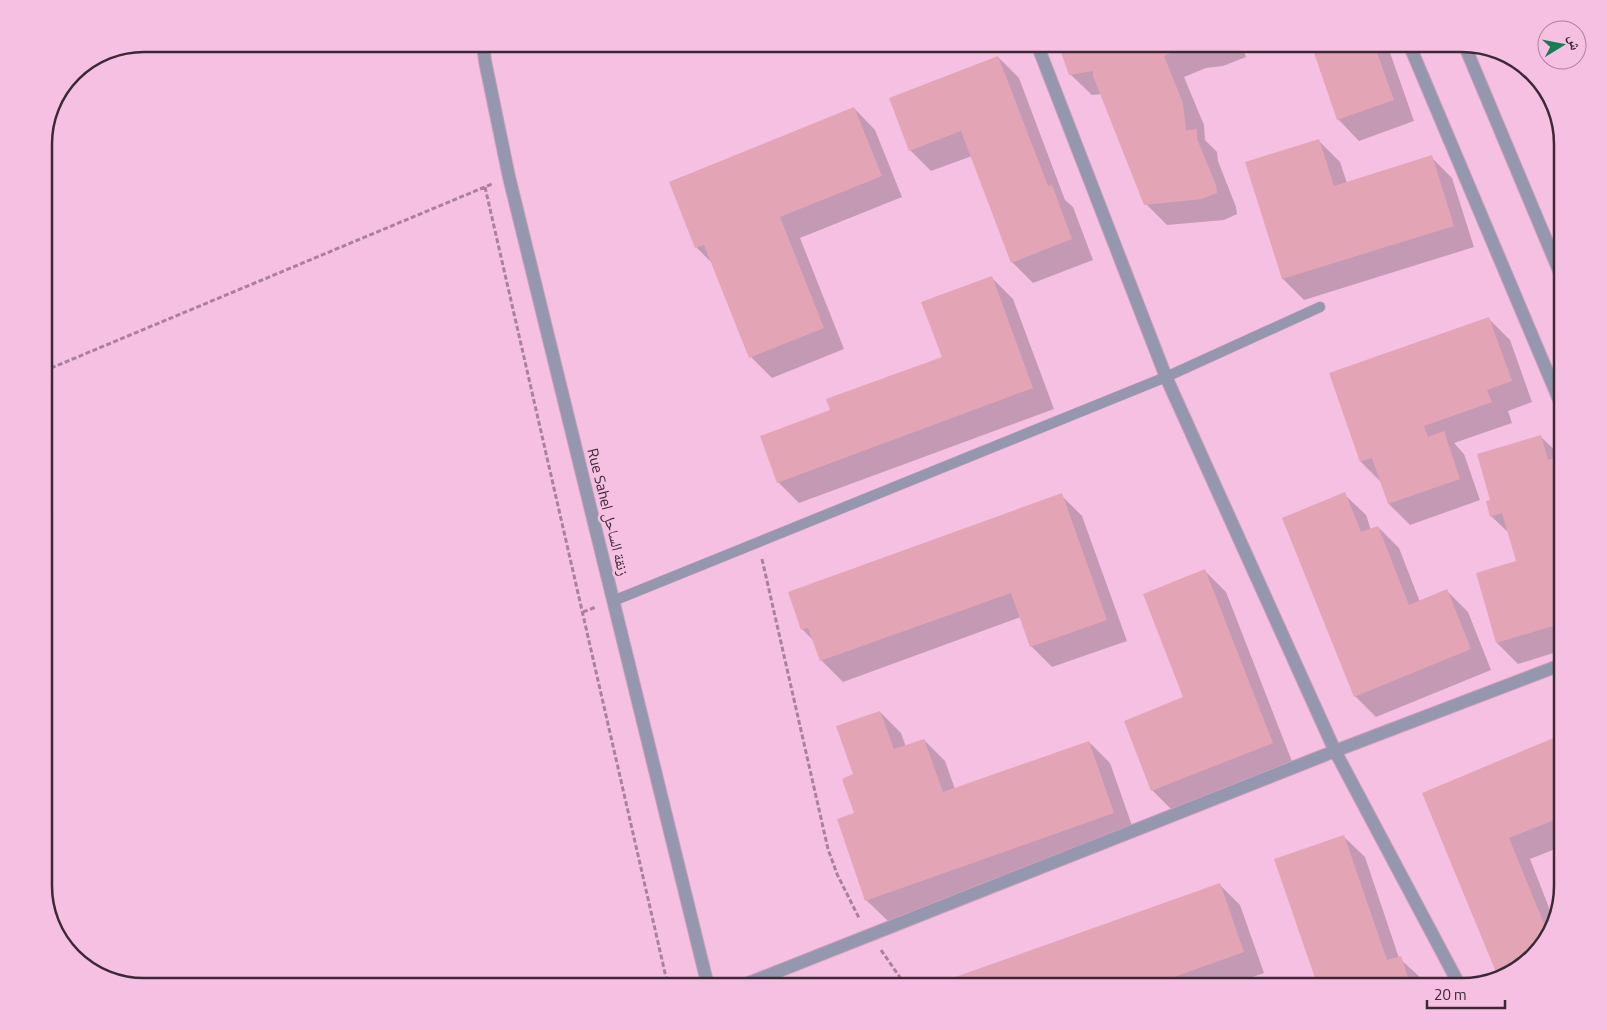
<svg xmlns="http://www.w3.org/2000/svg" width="1607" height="1030" font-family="'Titillium Web','Noto Naskh Arabic',sans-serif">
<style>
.shadow{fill:#0003}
.building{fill:#e3a5b6}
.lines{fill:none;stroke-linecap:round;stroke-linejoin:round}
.lane-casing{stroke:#cd9fbc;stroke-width:11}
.street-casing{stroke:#cd9fbc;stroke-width:14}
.path{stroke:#aa819b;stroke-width:3;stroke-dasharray:5 2.5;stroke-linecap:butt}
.lane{stroke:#9497ae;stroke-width:10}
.street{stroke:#9497ae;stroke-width:12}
.labels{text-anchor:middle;stroke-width:5;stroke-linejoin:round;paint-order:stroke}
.street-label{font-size:15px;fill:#3d2836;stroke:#f6c0e2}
.rim{fill:none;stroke:#3d2836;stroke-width:2.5}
</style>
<rect width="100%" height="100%" fill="#f6c0e2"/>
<path class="shadow" d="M1059,44H1241L1246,57L1223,66L1206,68L1184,77L1204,125L1205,140L1217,152L1218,161L1236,207L1237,214L1224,220L1167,225L1146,204L1102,94L1092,95L1070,74Z
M1312,44H1387L1414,121L1359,141L1338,119Z
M998,57L1019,78L1065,200L1073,207L1093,260L1033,283L1012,262L972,156L931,171L910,150Z
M854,108L875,130L902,197L800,238L844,349L772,378L751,357L713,264L697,248L670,182Z
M1319,141L1340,162L1347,183L1431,157L1452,178L1474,247L1304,300L1283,279L1247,163Z
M992,278L1013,299L1054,409L799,503L778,482L831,411L943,358Z
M1489,319L1510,340L1532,402L1508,411L1512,423L1454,443L1464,454L1480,500L1410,525L1389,504L1381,482L1361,462L1331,374Z
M1540,436L1562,457L1563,456V650L1518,664L1497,643L1518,562L1510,534L1491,516L1492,501Z
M1344,494L1366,515L1371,530L1378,527L1399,548L1420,602L1447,591L1468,612L1491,670L1376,717L1355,696Z
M1061,495L1082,516L1127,641L1052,667L1031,646L1021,617L843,682L822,661L815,642L803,630L789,593Z
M1205,571L1226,592L1293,764L1173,811L1152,790L1185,698Z
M880,712L901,733L906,747L924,740L945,761L955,789L1089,742L1110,763L1135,834L888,921L866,900L855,814V775Z
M1563,736V846L1530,859L1553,918L1546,941L1512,973L1500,976L1424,793Z
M1343,836L1365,857L1399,958L1421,978L1424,986H1309V985L1317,982Z
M1219,884L1240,905L1264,973L1227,986H933Z"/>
<path class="building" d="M1058,44H1206L1184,47L1164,56L1183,103L1186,130L1197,129V139L1216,185L1217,193L1202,199L1144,205L1093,76V71L1069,75Z
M1311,44H1374L1394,100L1337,120Z
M998,56L1048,186L1052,185L1072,239L1011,263L961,131L909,151L889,98Z
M854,107L882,176L780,217L824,328L749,358L704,245L695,248L669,182Z
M1319,139L1334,186L1432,155L1454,226L1282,279L1245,162Z
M992,276L1033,388L777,483L760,436L830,410L826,399L942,357L921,302Z
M1489,317L1512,381L1487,390L1492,402L1424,426L1428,437L1444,431L1460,479L1388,504L1372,458L1360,462L1329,373Z
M1541,435L1548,460L1563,455V623L1496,643L1476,573L1516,561L1502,513L1490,517L1486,501L1490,500L1477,454Z
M1345,492L1361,532L1378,526L1409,605L1447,589L1471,649L1354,697L1282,518Z
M1062,493L1107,620L1030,647L1011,593L820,661L808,628L801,630L788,592Z
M1205,569L1273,743L1151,791L1124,721L1183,697L1143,594Z
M880,711L894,749L924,739L943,792L1089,741L1114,813L865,901L837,819L854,813L842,779L853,774L836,726Z
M1563,734V826L1560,818L1509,838L1547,931L1550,930L1546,941L1512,973L1498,977L1422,793Z
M1344,835L1387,960L1401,956L1411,986H1308L1307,984L1316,981L1274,859Z
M1220,883L1244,952L1149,986H930Z"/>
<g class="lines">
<g class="lane-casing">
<path id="lane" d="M613,601L1166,377L1320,307"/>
</g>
<g class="street-casing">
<path id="street" d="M483,44L485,61L509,177L708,986
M1037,44L1166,377L1335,751L1460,986
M1409,44L1563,409
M1464,44L1563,280
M741,986L1335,751L1563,664"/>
</g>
<path class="path" d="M485,187L668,986
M44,371L492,184
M762,559L828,849L837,874L859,918
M583,612L596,607
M881,950L906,986"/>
<use href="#lane" class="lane"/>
<use href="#street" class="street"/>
</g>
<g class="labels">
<g class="street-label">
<text transform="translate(608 512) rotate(76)" y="5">Rue Sahel زنقة الساحل</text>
</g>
</g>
<path d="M0 0H1607V1030H0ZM144 52H1462A92 92 0 0 1 1554 144V886A92 92 0 0 1 1462 978H144A92 92 0 0 1 52 886V144A92 92 0 0 1 144 52Z" fill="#f6c0e2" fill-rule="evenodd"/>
<path class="rim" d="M144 52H1462A92 92 0 0 1 1554 144V886A92 92 0 0 1 1462 978H144A92 92 0 0 1 52 886V144A92 92 0 0 1 144 52Z"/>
<g transform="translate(1562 45) rotate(80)"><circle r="24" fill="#f6c0e2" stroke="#ac839d"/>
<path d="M0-4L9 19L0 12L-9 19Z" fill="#1a7c54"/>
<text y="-8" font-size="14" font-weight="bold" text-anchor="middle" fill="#3d2836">ش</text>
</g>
<path d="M1427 1000v8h78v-8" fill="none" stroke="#3d2836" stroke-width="2.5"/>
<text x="1434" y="1000" font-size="15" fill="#3d2836" stroke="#f6c0e2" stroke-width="4" paint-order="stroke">20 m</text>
</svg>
